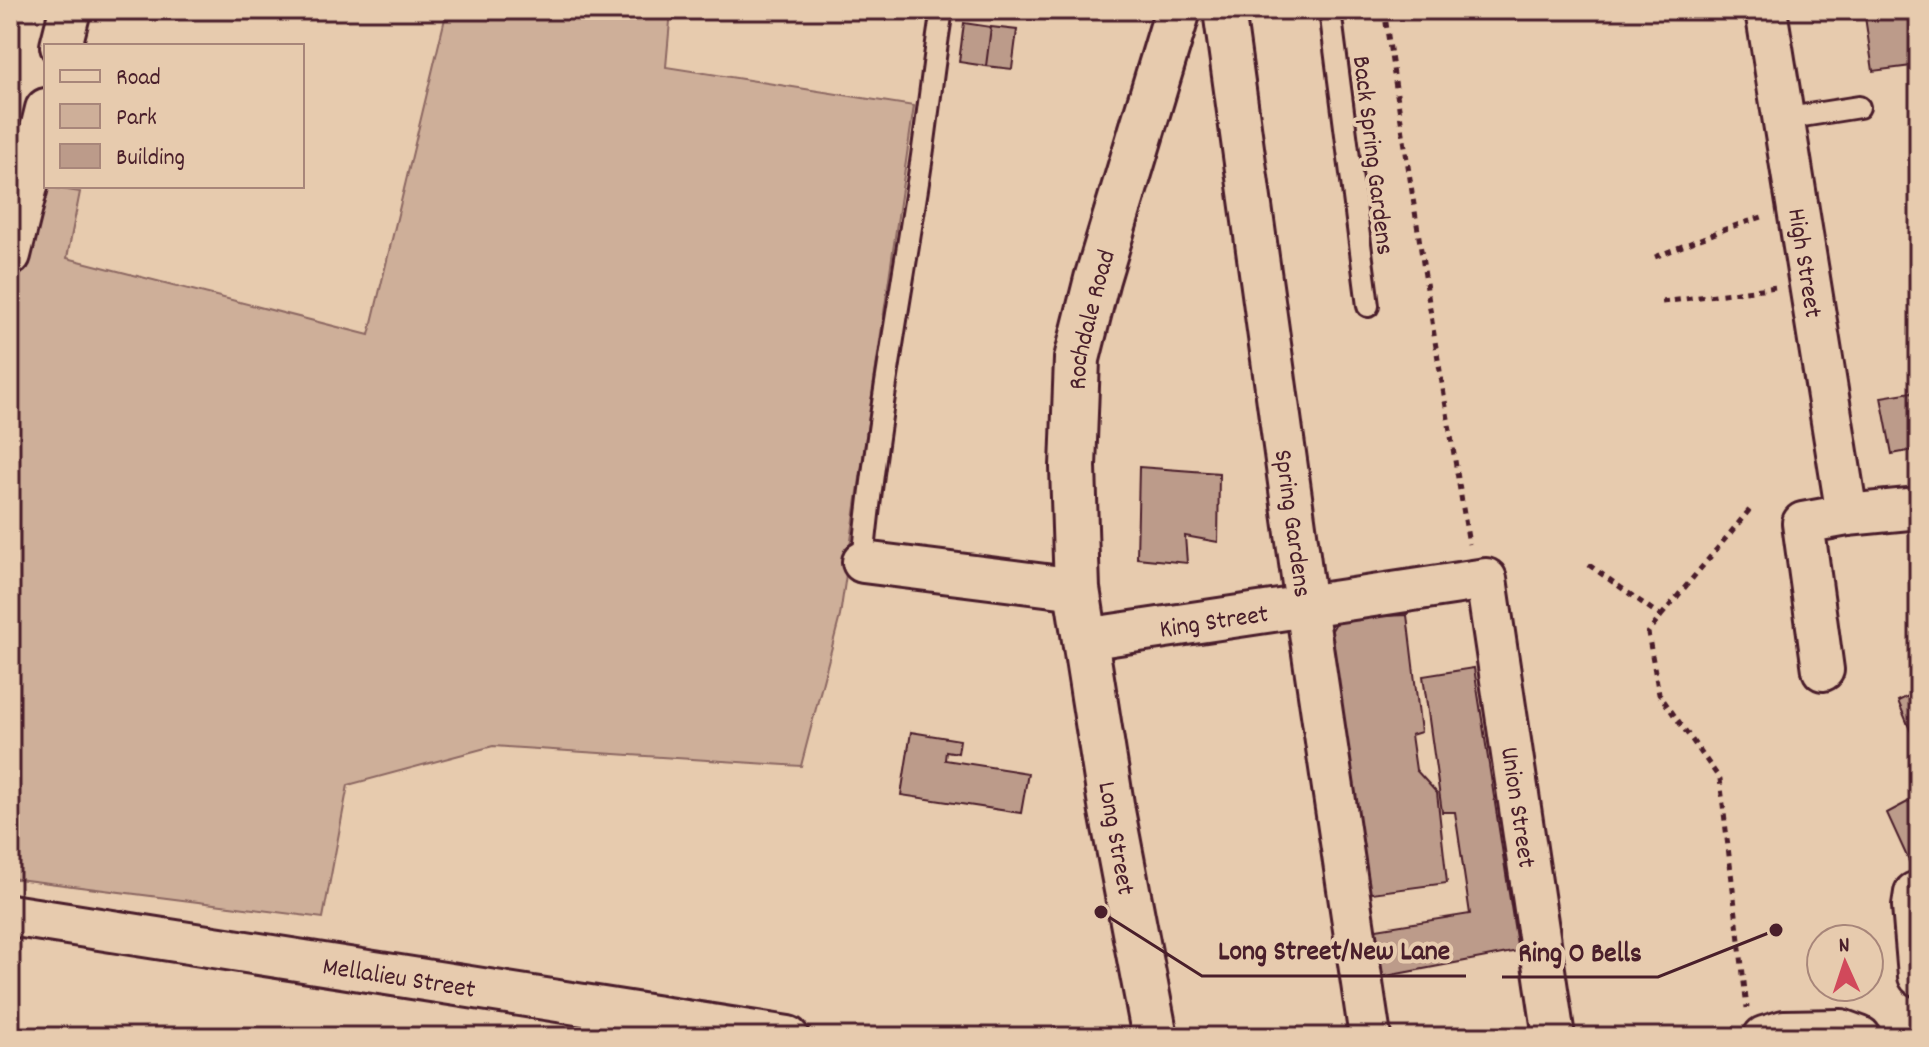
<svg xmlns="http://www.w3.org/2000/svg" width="1929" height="1047" font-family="Dekko,sans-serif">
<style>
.green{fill:#ceaf99;stroke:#8c6762;stroke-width:2}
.building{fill:#bc9b8a;stroke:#4a1f2b;stroke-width:2}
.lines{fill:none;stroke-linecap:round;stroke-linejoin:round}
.service-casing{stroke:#4a1f2b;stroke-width:26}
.minor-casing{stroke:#4a1f2b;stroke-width:46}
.primary-casing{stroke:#4a1f2b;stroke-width:50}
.path{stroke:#4a1f2b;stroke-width:5;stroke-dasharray:6 6;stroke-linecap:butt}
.service{stroke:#e7cbae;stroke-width:20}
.minor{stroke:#e7cbae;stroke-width:40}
.primary{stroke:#e7cbae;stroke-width:44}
.labels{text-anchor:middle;stroke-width:8;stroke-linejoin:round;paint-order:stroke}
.street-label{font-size:26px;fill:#4a1f2b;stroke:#e7cbae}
.leader{fill:none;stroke:#4a1f2b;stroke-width:3}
.callout-dot{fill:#4a1f2b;stroke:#e7cbae;stroke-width:3}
.callout-label{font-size:28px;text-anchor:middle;font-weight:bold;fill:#4a1f2b;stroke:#e7cbae;stroke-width:8;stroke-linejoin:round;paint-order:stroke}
</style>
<rect width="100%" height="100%" fill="#e7cbae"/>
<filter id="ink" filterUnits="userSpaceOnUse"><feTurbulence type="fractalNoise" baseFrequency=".0125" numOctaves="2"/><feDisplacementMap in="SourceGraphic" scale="16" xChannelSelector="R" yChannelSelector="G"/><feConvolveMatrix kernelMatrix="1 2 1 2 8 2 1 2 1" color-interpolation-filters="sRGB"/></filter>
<g filter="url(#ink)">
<path class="green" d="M447,10H671L666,67L914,106L840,616L801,766L493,746L348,785L323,918L10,878V312L42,186L80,192L67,258L369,335Z"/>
<path class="building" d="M1864,10H1919V65L1873,71Z
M964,23L991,27L986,66L959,62Z
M991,27L1017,30L1012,69L986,66Z
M1919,361V449L1892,454L1881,397L1918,391L1912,362Z
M1139,467L1219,473L1218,542L1185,536L1187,563L1137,558Z
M1407,615L1421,732L1411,735L1416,770L1437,793L1447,883L1365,894L1323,645L1339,618Z
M1474,668L1518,951L1381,977L1370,930L1470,914L1455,812H1442L1423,676Z
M1919,691V751L1898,701Z
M911,732L960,740L958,753L946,751L945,760L1028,773L1021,813L901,795Z
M1919,796V869L1914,872L1887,813Z"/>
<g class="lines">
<g class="service-casing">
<path id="service" d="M1330,10L1368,306
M1783,119L1859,107
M863,562C876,425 902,291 922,156C929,107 934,58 942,10"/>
</g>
<g class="minor-casing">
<g id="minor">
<path id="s1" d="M1224,10L1306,606L1370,1037"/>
<path id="s2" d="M1766,10L1847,515"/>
<path d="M61,46L70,10"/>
<path d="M10,255L46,109"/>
<path d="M863,562L1077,589"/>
<path id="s3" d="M1085,639L1486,579L1554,1037"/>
<path d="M1823,670L1803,523L1847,515L1919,508"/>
<path d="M1915,893L1913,906L1919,976"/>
<path id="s4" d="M10,915L788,1037"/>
<path d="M1764,1037L1784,1031L1841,1030L1860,1037"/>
</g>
</g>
<g class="primary-casing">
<g id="primary">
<path id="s5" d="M1155,1037L1112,811L1077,589L1073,467L1077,359L1097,279L1178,10"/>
</g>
</g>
<path class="path" d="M1384,10L1435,341L1469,544
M1655,257L1728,228L1762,217
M1662,302L1776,287
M1589,565L1661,616L1648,633L1659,694L1720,779L1747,1008
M1661,616L1751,508"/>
<use href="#service" class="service"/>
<use href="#minor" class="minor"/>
<use href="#primary" class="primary"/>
</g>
</g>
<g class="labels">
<g class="street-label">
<text transform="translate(1375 155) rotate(83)" y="9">Back Spring Gardens</text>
<text dy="9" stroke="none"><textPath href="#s2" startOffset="256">High Street</textPath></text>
<text dy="9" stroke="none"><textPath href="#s5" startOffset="726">Rochdale Road</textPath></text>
<text dy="9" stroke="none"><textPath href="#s1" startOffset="518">Spring Gardens</textPath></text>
<text dy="9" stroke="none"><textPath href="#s3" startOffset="130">King Street</textPath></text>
<text dy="9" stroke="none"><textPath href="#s3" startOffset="636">Union Street</textPath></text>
<text transform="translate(1118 838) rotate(80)" y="9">Long Street</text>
<text dy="9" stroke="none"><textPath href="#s4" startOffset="394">Mellalieu Street</textPath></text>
</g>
</g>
<path class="leader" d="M1101 912L1202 976H1466M1776 930L1658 977H1502"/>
<g class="callout-dot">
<circle cx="1101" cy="912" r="8"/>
<circle cx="1776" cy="930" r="8"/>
</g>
<g class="callout-label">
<text x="1334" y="959">Long Street/New Lane</text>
<text x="1580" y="961">Ring O Bells</text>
</g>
<rect width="1929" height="1047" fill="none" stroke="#e7cbae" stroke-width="40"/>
<rect x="20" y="20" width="1889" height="1007" fill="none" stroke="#4a1f2b" stroke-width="3" filter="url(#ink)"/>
<rect x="44" y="44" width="260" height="144" fill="#e7cbae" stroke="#a8867a" stroke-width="2"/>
<rect x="60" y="70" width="40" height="12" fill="#e7cbae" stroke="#a8867a" stroke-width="2"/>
<text x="116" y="84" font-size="24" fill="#4a1f2b">Road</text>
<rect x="60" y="104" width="40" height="24" fill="#ceaf99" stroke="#a8867a" stroke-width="2"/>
<text x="116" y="124" font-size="24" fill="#4a1f2b">Park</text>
<rect x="60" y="144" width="40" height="24" fill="#bc9b8a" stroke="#a8867a" stroke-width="2"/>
<text x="116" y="164" font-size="24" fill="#4a1f2b">Building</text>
<g transform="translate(1845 963) rotate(357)"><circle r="38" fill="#e7cbae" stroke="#a8867a" stroke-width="2"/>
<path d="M0-6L14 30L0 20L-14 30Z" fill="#d1495b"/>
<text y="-12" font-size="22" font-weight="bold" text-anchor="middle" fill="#4a1f2b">N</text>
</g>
</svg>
